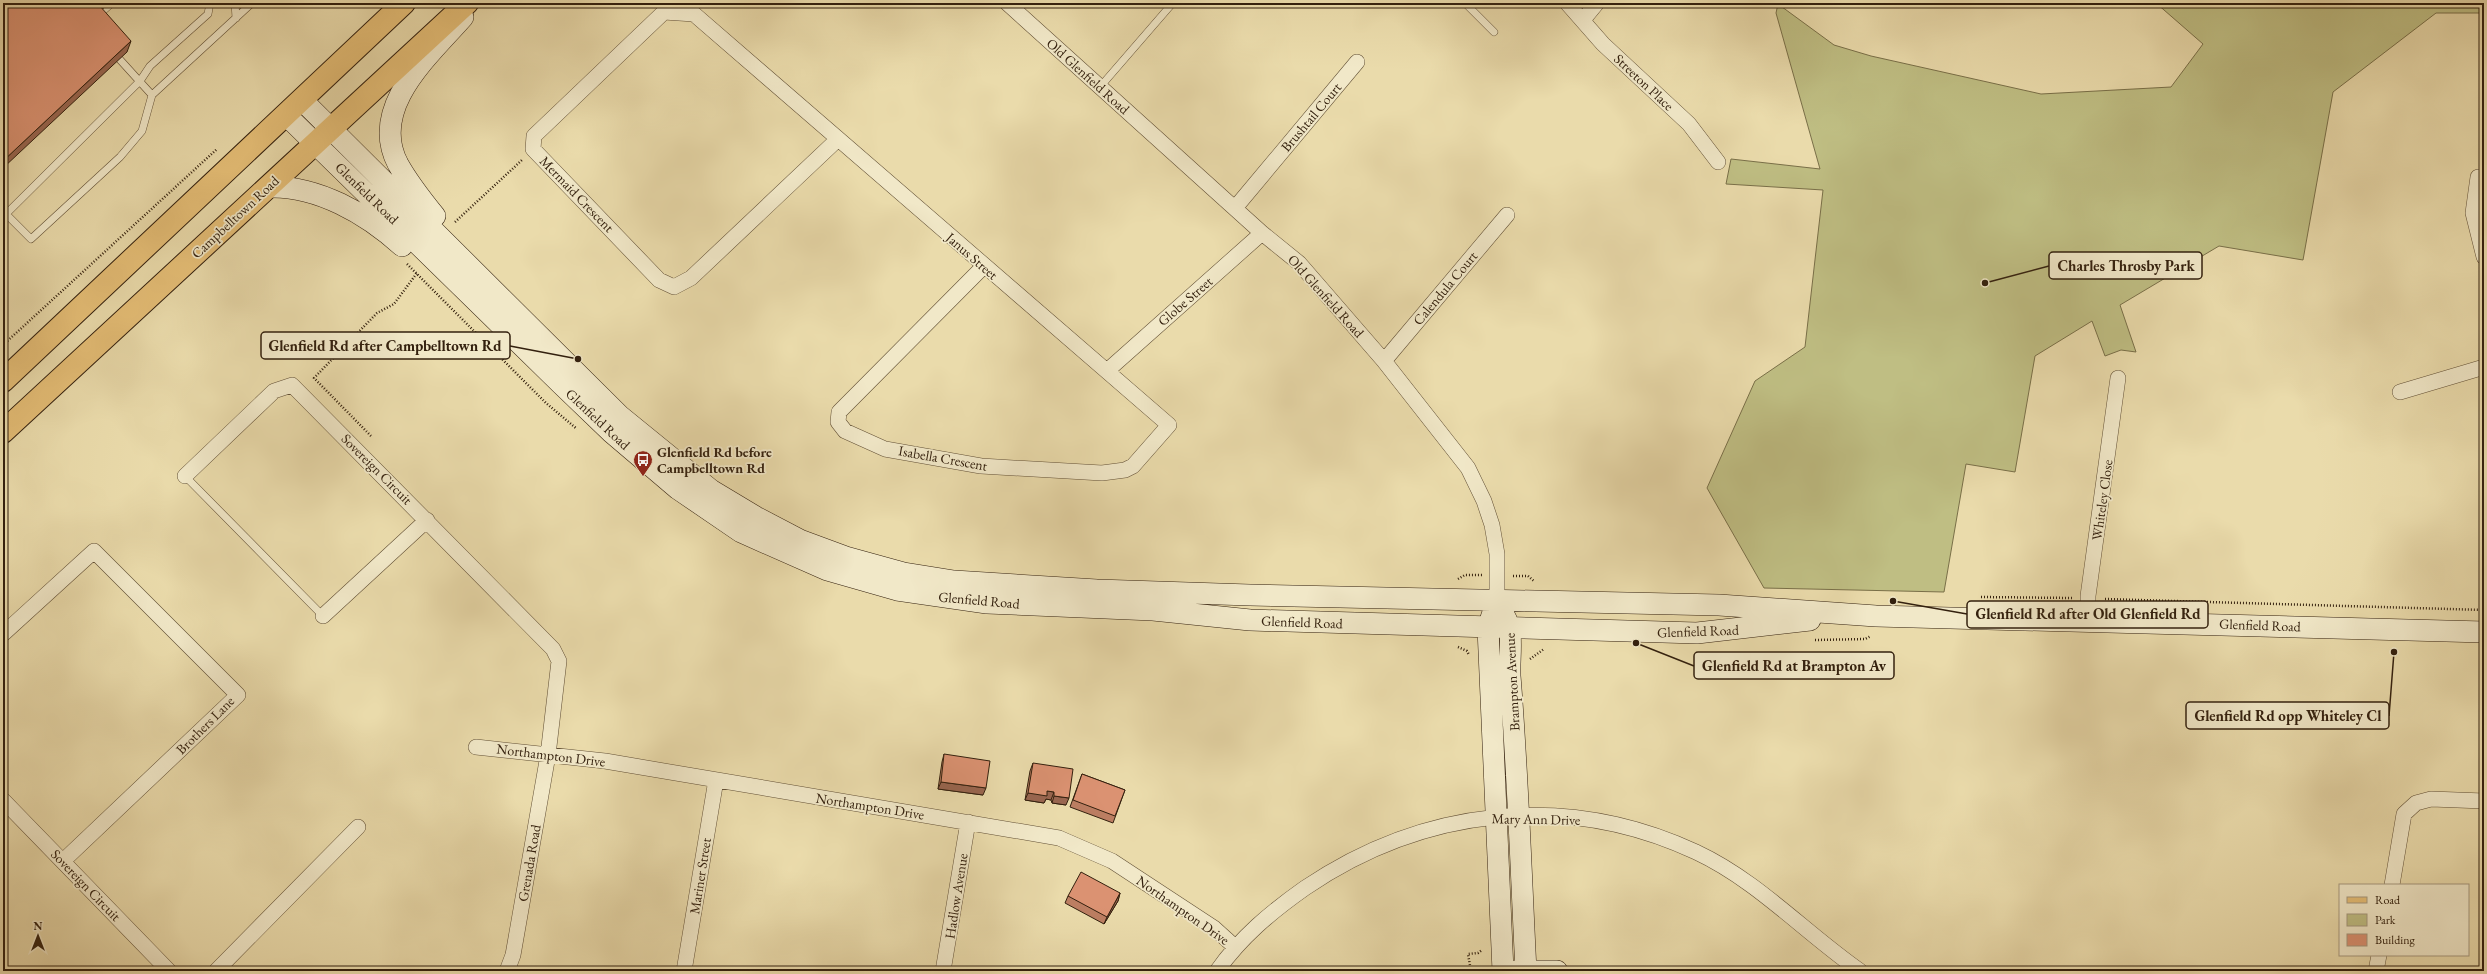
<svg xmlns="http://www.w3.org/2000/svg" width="2487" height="974" font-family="'EB Garamond',serif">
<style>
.green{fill:#bfbe83;stroke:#796f48}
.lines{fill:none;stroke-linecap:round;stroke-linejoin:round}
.lane-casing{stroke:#614f35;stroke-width:8}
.street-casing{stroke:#614f35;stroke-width:16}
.secondary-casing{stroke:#33200e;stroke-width:22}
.primary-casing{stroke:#33200e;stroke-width:24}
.path{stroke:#33200e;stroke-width:2.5;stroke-dasharray:1 2;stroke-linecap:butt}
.lane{stroke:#f1e8c8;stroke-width:7}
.street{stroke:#f1e8c8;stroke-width:15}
.secondary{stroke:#f1e8c8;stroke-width:21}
.primary{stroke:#e5be76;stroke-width:22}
.wall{fill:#bc7e62;stroke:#33200e}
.shaded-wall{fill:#996650;stroke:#33200e}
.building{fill:#db9272;stroke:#33200e}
.labels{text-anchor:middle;stroke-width:3.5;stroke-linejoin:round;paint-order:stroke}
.street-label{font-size:14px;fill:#33200e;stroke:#f1e8c8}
.poi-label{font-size:14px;font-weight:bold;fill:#33200e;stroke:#f1e8c8;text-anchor:start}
.leader{fill:none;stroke:#33200e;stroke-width:1.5}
.callout-dot{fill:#33200e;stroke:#f1e8c8;stroke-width:1.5}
.callout{fill:#f1e8c8;stroke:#33200e;stroke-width:1.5}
.callout-label{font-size:15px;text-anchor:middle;font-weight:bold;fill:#33200e}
</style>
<rect width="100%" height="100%" fill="#eadbab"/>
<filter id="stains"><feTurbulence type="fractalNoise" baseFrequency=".005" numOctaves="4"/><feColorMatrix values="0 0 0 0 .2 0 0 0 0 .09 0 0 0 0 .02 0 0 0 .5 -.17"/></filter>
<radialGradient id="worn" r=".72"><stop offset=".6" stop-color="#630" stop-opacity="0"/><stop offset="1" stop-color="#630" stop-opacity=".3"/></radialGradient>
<path class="green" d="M2156,3H2484V13H2436L2333,92L2303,260L2219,246L2120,305L2136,352L2121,350L2105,356L2092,321L2035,356L2015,472L1966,464L1944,592L1764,588L1707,488L1755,381L1805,347L1823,190L1726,184L1731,159L1820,169L1776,13L1778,4L1834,45L1871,56L2041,94L2171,87L2203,44Z"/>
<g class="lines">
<g class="lane-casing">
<path id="lane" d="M235,3L236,18
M1465,3L1494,32
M97,16L112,3
M113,52L152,95
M1100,87L1171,5
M3,211L31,239L120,157L142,131L152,95L252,3
M6,214L140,81L150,66L208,14L210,3
M185,476L323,616"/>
</g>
<g class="street-casing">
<path id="street" d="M1007,3L1262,233L1299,263L1384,361L1468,468L1484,501L1492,525L1497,554V601
M1567,3L1603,44L1689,124L1718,162
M1583,20L1597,3
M838,139L691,278L674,287L659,280L533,149L534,136L664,12L694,14L1169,425L1133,466L1125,470L1102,473L981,466L885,449L845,431L838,422L839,412L984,266
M2478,177L2473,213L2484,257
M1235,208L1357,62
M1384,361L1507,215
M1108,370L1262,233
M2400,392L2484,367
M185,476L274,391L292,385L553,649L559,661L548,755L513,955L507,971
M323,616L427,520
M2088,622V596L2118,378
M3,634L94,551L238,695L63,861
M476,747L605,761L1059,838L1112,861L1214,928L1235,947
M3,800L169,971
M2392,885L2404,814L2416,803L2431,799L2484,801
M216,971L358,827
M684,971L716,780
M943,971L968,822
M1217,971C1241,937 1271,912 1305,888C1423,808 1565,791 1696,852C1758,881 1804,932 1860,971
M2376,971L2379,955"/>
</g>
<g class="secondary-casing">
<path id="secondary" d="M302,100L620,416L711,490L756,517L800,540L846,557L904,573L954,581L1097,590L1250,595L1719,605L1876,616L2484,632
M287,116L561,384L611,432L678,489L741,532L827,570L897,590L987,603L1153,610L1250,620L1697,633L1810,620
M268,187C317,185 367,214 402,246
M435,216C422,200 408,182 398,164C368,107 430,55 463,17
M1492,615L1488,628L1503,971
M1505,617C1514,632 1509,658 1510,676C1518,774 1521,873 1526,971
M1514,971H1557"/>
</g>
<g class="primary-casing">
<path id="primary" d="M3,381L404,3
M3,432L467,3"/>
</g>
<path class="path" d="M455,222L522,160
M407,264L546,403L577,429
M3,345L217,149
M371,436L314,378L377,313L394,304L417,273
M1513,576H1528L1534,581
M1458,579L1465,575H1482
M1981,597L2072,598
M2105,599L2484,610
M1815,640L1865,639L1871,636
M1458,647L1467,651L1469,655
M1530,659L1544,649
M1471,971L1468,954L1478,953L1482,950"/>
<use href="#lane" class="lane"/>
<use href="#street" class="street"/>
<use href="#secondary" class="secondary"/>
<use href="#primary" class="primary"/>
</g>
<path class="wall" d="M944,754L983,795L938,789L942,762Z
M1033,763L1066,805L1052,803L1051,800L1046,799L1044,803L1025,800L1030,771Z
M1082,774L1125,790L1113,823L1070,807Z
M1120,893L1118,901L1104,924L1065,903L1068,896Z"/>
<path class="shaded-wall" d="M101,3H109L95,16L99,5Z
M131,41L127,52L3,168V161Z
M941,782L986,788L983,795L938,789Z
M1047,791L1054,792L1051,800L1046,799L1044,803L1025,800L1028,793Z
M1054,796L1069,798L1066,805L1052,803Z
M1120,893L1118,901L1104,924L1107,917Z"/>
<path class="building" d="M3,3H101L99,5L131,41L3,161Z
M944,754L990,761L986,788L941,782Z
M1033,763L1073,769L1069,798L1054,796V792L1047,791V796L1028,793Z
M1082,774L1125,790L1115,816L1073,800Z
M1081,872L1120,893L1107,917L1068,896Z"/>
<defs>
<g id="bus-pin" transform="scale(1)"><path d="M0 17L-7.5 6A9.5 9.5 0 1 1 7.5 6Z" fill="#8f2418" stroke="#f1e8c8"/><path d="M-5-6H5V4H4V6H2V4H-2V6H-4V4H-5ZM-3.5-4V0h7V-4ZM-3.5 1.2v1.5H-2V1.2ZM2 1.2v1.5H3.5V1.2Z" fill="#fff"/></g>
</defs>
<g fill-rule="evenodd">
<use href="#bus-pin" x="643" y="460"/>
</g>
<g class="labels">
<g class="street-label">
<text transform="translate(1088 76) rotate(42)" y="5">Old Glenfield Road</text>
<text transform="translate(1644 82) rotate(43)" y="5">Streeton Place</text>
<text transform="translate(1311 117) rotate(-50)" y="5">Brushtail Court</text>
<text transform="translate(367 193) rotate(44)" y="5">Glenfield Road</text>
<text transform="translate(577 194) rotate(46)" y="5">Mermaid Crescent</text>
<text transform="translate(235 217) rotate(-43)" y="5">Campbelltown Road</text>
<text transform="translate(972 256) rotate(41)" y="5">Janus Street</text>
<text transform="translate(1445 288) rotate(-50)" y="5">Calendula Court</text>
<text transform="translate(1326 296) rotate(48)" y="5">Old Glenfield Road</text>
<text transform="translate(1185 301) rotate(-41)" y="5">Globe Street</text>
<text transform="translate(598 419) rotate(43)" y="5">Glenfield Road</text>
<text transform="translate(943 458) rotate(10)" y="5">Isabella Crescent</text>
<text transform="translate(377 469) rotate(45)" y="5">Sovereign Circuit</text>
<text transform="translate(2102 500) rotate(-82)" y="5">Whiteley Close</text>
<text transform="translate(979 600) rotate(5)" y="5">Glenfield Road</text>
<text transform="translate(1302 622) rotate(2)" y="5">Glenfield Road</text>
<text transform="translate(2260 625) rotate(2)" y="5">Glenfield Road</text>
<text transform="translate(1698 631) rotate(-2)" y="5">Glenfield Road</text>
<text transform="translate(1512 682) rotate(-93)" y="5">Brampton Avenue</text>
<text transform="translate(205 725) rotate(-45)" y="5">Brothers Lane</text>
<text transform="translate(551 755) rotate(7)" y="5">Northampton Drive</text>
<text transform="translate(870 806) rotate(9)" y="5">Northampton Drive</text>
<text transform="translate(1536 819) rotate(1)" y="5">Mary Ann Drive</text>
<text transform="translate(529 863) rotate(-80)" y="5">Grenada Road</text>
<text transform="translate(700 876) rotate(-81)" y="5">Mariner Street</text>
<text transform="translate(86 885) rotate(46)" y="5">Sovereign Circuit</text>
<text transform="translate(956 896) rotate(-81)" y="5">Hadlow Avenue</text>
<text transform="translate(1183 910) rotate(35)" y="5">Northampton Drive</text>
</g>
<g class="poi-label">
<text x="657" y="457">Glenfield Rd before<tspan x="657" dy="16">Campbelltown Rd</tspan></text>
</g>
</g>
<path class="leader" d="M1985 283L2049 266M578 359L510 346M1893 601L1967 614M1636 643L1694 666M2394 652L2389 716"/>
<g class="callout-dot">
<circle cx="1985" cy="283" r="4"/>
<circle cx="578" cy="359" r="4"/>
<circle cx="1893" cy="601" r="4"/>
<circle cx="1636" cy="643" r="4"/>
<circle cx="2394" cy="652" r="4"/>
</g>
<g class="callout">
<rect x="2049" y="252" width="153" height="27" rx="4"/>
<rect x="261" y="332" width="249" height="27" rx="4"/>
<rect x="1967" y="601" width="241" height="27" rx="4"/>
<rect x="1694" y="652" width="200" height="27" rx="4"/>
<rect x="2186" y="702" width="203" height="27" rx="4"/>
</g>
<g class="callout-label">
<text x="2126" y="271">Charles Throsby Park</text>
<text x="385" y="351">Glenfield Rd after Campbelltown Rd</text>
<text x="2088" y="619">Glenfield Rd after Old Glenfield Rd</text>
<text x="1794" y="671">Glenfield Rd at Brampton Av</text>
<text x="2288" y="721">Glenfield Rd opp Whiteley Cl</text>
</g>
<rect width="2487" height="974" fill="none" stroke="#eadbab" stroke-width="16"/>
<rect x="4" y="4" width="2479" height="966" fill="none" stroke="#33200e" stroke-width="2"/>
<rect x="8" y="8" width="2471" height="958" fill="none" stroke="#33200e"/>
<rect x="2339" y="884" width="130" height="72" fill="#f1e8c8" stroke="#a5987e"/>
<rect x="2347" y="897" width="20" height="6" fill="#e5be76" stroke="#a5987e"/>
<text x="2375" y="904" font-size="12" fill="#33200e">Road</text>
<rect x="2347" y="914" width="20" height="12" fill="#bfbe83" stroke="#a5987e"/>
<text x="2375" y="924" font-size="12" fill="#33200e">Park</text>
<rect x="2347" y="934" width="20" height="12" fill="#db9272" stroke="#a5987e"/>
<text x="2375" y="944" font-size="12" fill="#33200e">Building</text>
<g transform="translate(38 936)" stroke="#f1e8c8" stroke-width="3" paint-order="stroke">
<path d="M0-3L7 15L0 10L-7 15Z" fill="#33200e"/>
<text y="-6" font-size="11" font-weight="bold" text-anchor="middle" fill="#33200e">N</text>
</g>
<rect width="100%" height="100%" filter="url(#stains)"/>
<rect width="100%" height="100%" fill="url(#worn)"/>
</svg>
